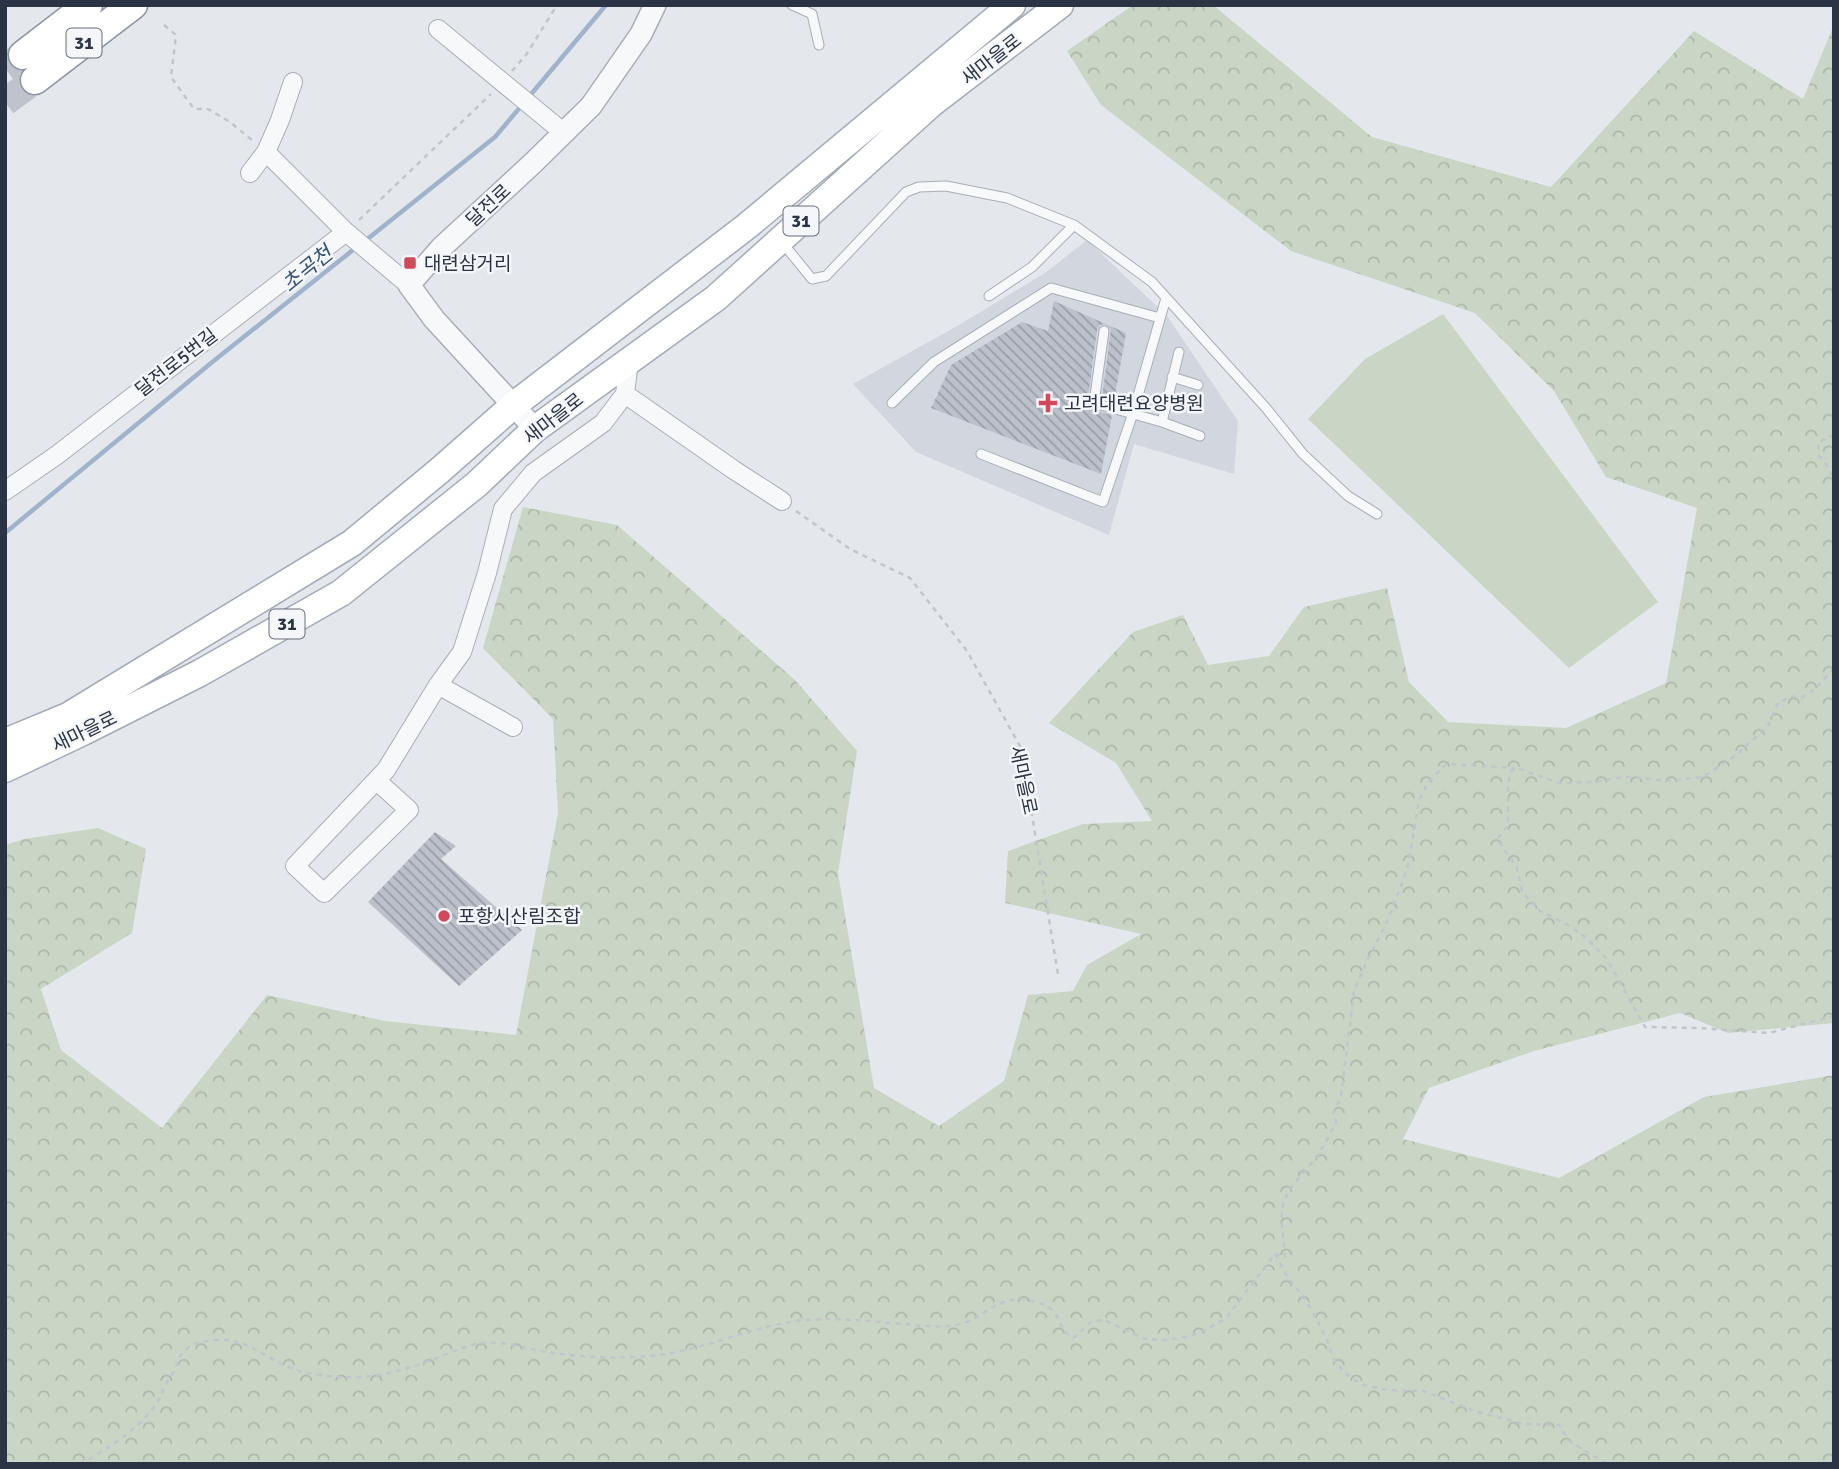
<svg xmlns="http://www.w3.org/2000/svg" width="1839" height="1469" font-family="Signika,'Noto Sans KR',sans-serif">
<style>
.built{fill:#d2d6de}
.green{fill:#c9d6c5}
.forest{fill:url(#forest-crowns)}
.lines{fill:none;stroke-linecap:round;stroke-linejoin:round}
.stream{stroke:#9fb4cc;stroke-width:4.5}
.building{fill:url(#building-back-hatch)}
.trunk-tunnel{stroke:#bfc3cb;stroke-width:28;stroke-dasharray:28 14;stroke-linecap:butt}
.service-casing{stroke:#a9aeb7;stroke-width:11}
.minor-casing{stroke:#a9aeb7;stroke-width:20}
.tertiary-casing{stroke:#a9aeb7;stroke-width:24}
.primary-casing{stroke:#a3abb8;stroke-width:29}
.trunk-casing{stroke:#8b94a3;stroke-width:31}
.path{stroke:#c2c5cb;stroke-width:2.5;stroke-dasharray:5 5;stroke-linecap:butt}
.service{stroke:#f7f8fa;stroke-width:9}
.minor{stroke:#f7f8fa;stroke-width:18}
.tertiary{stroke:#f7f8fa;stroke-width:21}
.primary{stroke:#fff;stroke-width:26}
.trunk{stroke:#fff;stroke-width:28}
.poi-dot{fill:#d1495b;stroke:#f4f6f9;stroke-width:2.5}
.labels{text-anchor:middle;stroke-width:5;stroke-linejoin:round;paint-order:stroke}
.shield{fill:#f4f6f9;stroke:#676e7b;stroke-width:2}
.shield-label{font-size:18px;font-weight:bold;fill:#2b3445}
.street-label{font-size:19px;fill:#2b3445;stroke:#f4f6f9}
.poi-label{font-size:19px;fill:#2b3445;stroke:#f4f6f9;text-anchor:start}
.water-label{font-size:21px;font-style:italic;fill:#34527a;stroke:#f4f6f9}
</style>
<defs>
<pattern id="forest-crowns" width="20" height="18" patternUnits="userSpaceOnUse" patternTransform="scale(1.75)"><rect width="20" height="18" fill="#c9d6c5"/><path d="M2 6a3 3 0 1 1 6 0M12 15a3 3 0 1 1 6 0" fill="none" stroke="#adb8ab"/></pattern>
<pattern id="building-back-hatch" width="6" height="6" patternUnits="userSpaceOnUse" patternTransform="scale(1.75)"><rect width="6" height="6" fill="#bbc0ca"/><path d="M-1 5l2 2M0 0l6 6M5-1l2 2" fill="none" stroke="#989da6"/></pattern>
</defs>
<rect width="100%" height="100%" fill="#e4e7ec"/>
<path class="built" d="M1087,240L1167,316L1238,421L1234,474L1134,444L1109,535L916,452L853,384L959,325L1045,273Z"/>
<path class="green" d="M1443,314L1658,602L1569,668L1308,419L1365,359Z"/>
<path class="forest" d="M1133,5H1213L1372,137L1551,187L1694,31L1803,99L1834,25V1023L1728,1033L1680,1013L1534,1051L1429,1088L1403,1139L1559,1178L1704,1097L1834,1075V1464H5V845L24,839L98,828L146,849L132,933L41,989L61,1050L162,1128L267,995L385,1021L516,1035L558,813L553,719L483,648L523,507L617,525L795,680L857,751L838,873L874,1088L939,1126L1004,1081L1028,995L1073,991L1087,965L1141,934L1005,903L1008,851L1083,824L1152,821L1116,763L1049,723L1133,632L1183,615L1208,665L1269,656L1304,607L1387,588L1409,682L1448,722L1566,728L1666,683L1697,508L1606,477L1554,391L1475,313L1291,251L1101,105L1067,51Z"/>
<g class="lines">
<path class="stream" d="M527,99L606,5
M365,241L495,137L522,105
M5,533L216,359L358,246"/>
</g>
<path class="building" d="M1054,301L1126,333L1114,401L1102,398L1111,329L1104,324L1099,326L1097,330L1087,405L1092,410L1112,415L1101,474L931,408L951,365L1022,322L1048,331Z
M435,832L456,846L441,859L522,930L459,986L368,902Z"/>
<g class="lines">
<path class="trunk-tunnel" d="M5,68L23,55
M5,102L35,80"/>
<g class="service-casing">
<path id="service" d="M792,5L812,14L819,45
M781,241L812,279L826,276L906,192L919,187L946,186L1007,198L1074,225L1152,282L1266,408L1303,454L1348,496L1377,514
M989,296L1032,267L1074,225
M1104,331L1094,403L1162,422L1200,436
M1172,377L1198,385
M892,403L934,362L1051,288L1160,318
M1162,422L1179,352
M981,454L1103,502L1133,413L1166,298"/>
</g>
<g class="minor-casing">
<path id="minor" d="M438,29L564,133
M266,152L346,232
M250,173L266,152L280,120L293,82
M625,394L734,470L782,501
M5,491L57,455L346,232L409,285
M438,685L462,652L487,573L503,509L533,473L603,423L625,394L629,361
M377,781L409,810L324,893L295,866L386,770L438,685L513,727"/>
</g>
<g class="tertiary-casing">
<path id="tertiary" d="M535,429L434,319L409,285L441,248L533,163L591,106L641,34L655,5"/>
</g>
<g class="primary-casing">
<path id="primary" d="M5,742L68,716L352,543L439,471L514,405L747,226L1012,5
M5,769L83,732L200,673L341,593L477,484L535,429L716,298L931,104L1060,5"/>
</g>
<g class="trunk-casing">
<path id="trunk" d="M23,55L88,5
M35,80L133,5"/>
</g>
<path class="path" d="M164,25L176,35L171,77L194,109H208L230,122L253,141
M512,71L526,55L557,5
M359,220L491,94
M1834,437L1830,436L1818,443L1819,456C1839,476 1832,489 1834,515
M796,511L850,549L910,578L967,651L1021,748L1058,974
M1834,668L1814,690L1801,698L1790,696L1777,705L1768,726L1735,756L1703,777L1666,781L1632,777L1615,778L1594,782L1559,783L1517,768L1511,771L1508,784V826L1497,839L1517,868L1522,892L1540,911L1570,926L1584,936L1607,959L1645,1027L1699,1028L1769,1033L1834,1016
M1275,1254L1285,1257C1285,1240 1279,1222 1283,1206C1287,1186 1306,1172 1317,1156C1325,1145 1330,1133 1336,1122L1333,1114L1341,1097L1354,991L1366,963L1386,924L1403,881L1409,861L1419,800L1428,783L1446,764L1515,768
M1275,1254L1288,1278L1306,1300L1325,1335L1333,1358L1344,1372L1353,1379L1364,1385L1387,1390L1423,1391L1477,1412L1525,1424L1559,1425L1569,1441L1607,1464
M80,1464C106,1450 136,1431 154,1407C159,1401 161,1395 164,1388C167,1382 172,1376 175,1369C181,1354 182,1348 199,1343C241,1331 256,1354 291,1368C306,1374 324,1376 340,1377C368,1379 399,1372 426,1362C445,1356 463,1345 483,1343C505,1341 526,1349 548,1352C583,1358 623,1359 658,1355C709,1349 756,1324 807,1320C840,1317 873,1322 906,1324C922,1326 939,1328 955,1325C988,1320 995,1291 1036,1302C1064,1309 1055,1328 1073,1338L1092,1321L1104,1320L1145,1339L1166,1340L1185,1337L1202,1332L1226,1318L1275,1254"/>
<use href="#service" class="service"/>
<use href="#minor" class="minor"/>
<use href="#tertiary" class="tertiary"/>
<use href="#primary" class="primary"/>
<use href="#trunk" class="trunk"/>
</g>
<g class="poi-dot">
<rect x="403" y="256" width="14" height="14" rx="3.5"/>
<path d="M1044.5 392.5h7v7h7v7h-7v7h-7v-7h-7v-7h7z"/>
<circle cx="444" cy="916" r="7"/>
</g>
<g class="labels">
<g class="shield">
<rect x="66.5" y="28.5" width="35" height="29" rx="5"/>
<rect x="783.5" y="206.5" width="35" height="29" rx="5"/>
<rect x="269.5" y="609.5" width="35" height="29" rx="5"/>
</g>
<g class="shield-label">
<text x="84" y="49">31</text>
<text x="801" y="227">31</text>
<text x="287" y="630">31</text>
</g>
<g class="street-label">
<text transform="translate(991 59) rotate(-38)" y="7">새마을로</text>
<text transform="translate(488 205) rotate(-43)" y="7">달전로</text>
<text transform="translate(176 362) rotate(-38)" y="7">달전로5번길</text>
<text transform="translate(553 418) rotate(-38)" y="7">새마을로</text>
<text transform="translate(84 731) rotate(-26)" y="7">새마을로</text>
<text transform="translate(1024 780) rotate(78)" y="7">새마을로</text>
</g>
<g class="poi-label">
<text x="424" y="270">대련삼거리</text>
<text x="1064" y="410">고려대련요양병원</text>
<text x="458" y="923">포항시산림조합</text>
</g>
<g class="water-label">
<text transform="translate(307 269) rotate(-39)" y="7">초곡천</text>
</g>
</g>
<rect width="1839" height="1469" fill="none" stroke="#2b3445" stroke-width="14"/>
</svg>
